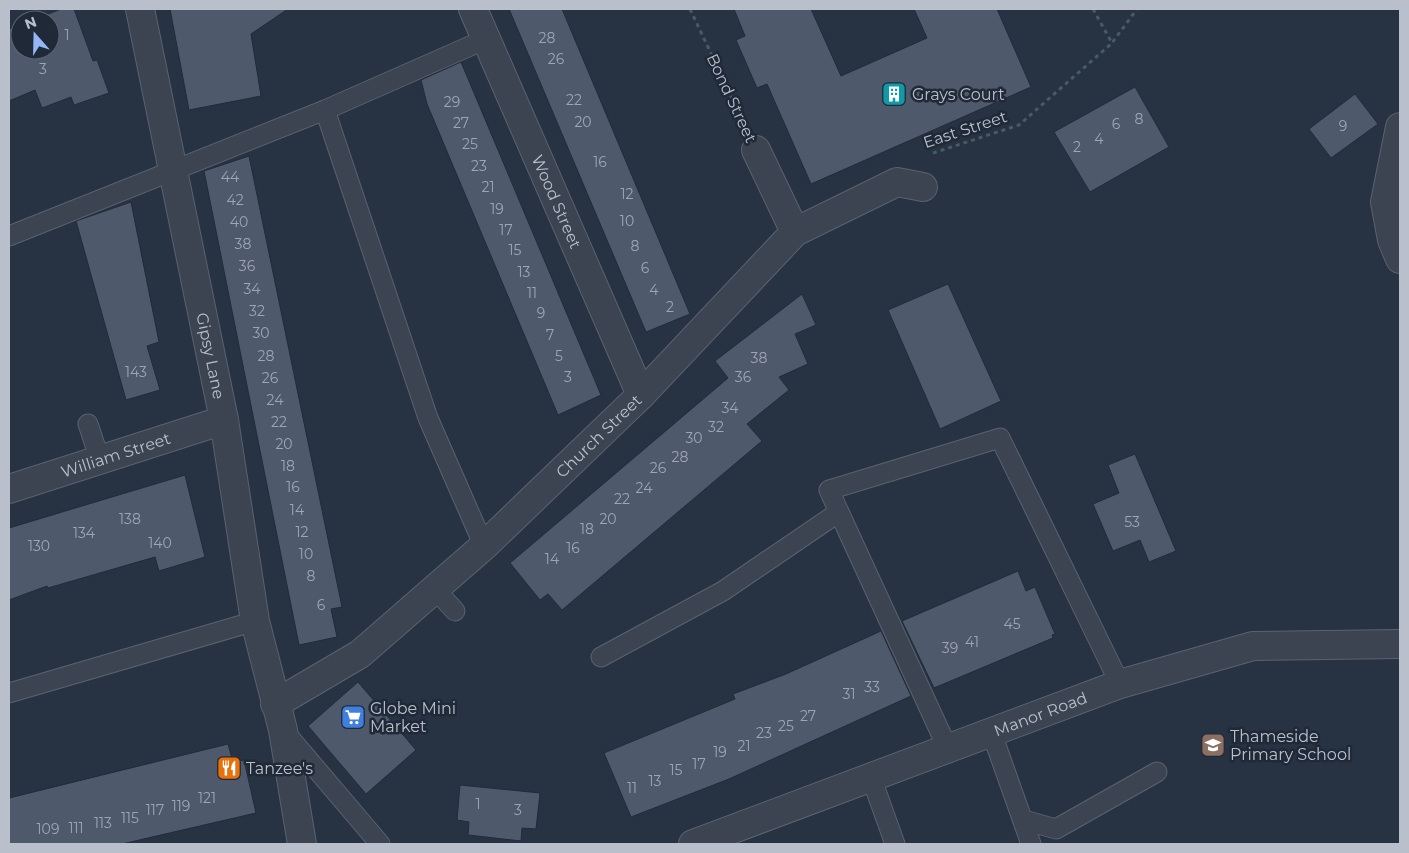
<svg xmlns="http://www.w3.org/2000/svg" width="1409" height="853" font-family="Montserrat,sans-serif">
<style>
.building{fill:#4e596b;stroke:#222b3a}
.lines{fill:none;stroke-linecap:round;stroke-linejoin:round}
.lane-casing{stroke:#5a6270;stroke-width:21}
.street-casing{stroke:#5a6270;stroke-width:30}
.path{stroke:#485c60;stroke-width:3;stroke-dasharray:4 4;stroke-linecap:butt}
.lane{stroke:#3c4452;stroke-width:19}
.street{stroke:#3c4452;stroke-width:28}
.labels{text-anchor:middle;stroke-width:5;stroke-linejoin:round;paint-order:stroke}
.number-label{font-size:14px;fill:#9ea6b4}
.poi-label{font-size:16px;fill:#b9c0cc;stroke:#202938;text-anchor:start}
.street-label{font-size:16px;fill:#b9c0cc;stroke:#202938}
</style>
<rect width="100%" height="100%" fill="#273243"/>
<path class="building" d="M61,9H74L93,61L97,60L109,93L74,105L71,97L42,108L35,90L9,101V29L20,25V50H50V20H33Z
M170,9H288L251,34L261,96L189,110Z
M509,9H562L690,314L646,332Z
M734,9H811L841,76L927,38L914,9H997L1031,87L811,184L767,84L757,88L736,40L745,36Z
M461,62L601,395L558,415L427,104L421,80Z
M1135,87L1169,147L1090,192L1054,132Z
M1355,94L1378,124L1331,158L1309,129Z
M249,156L342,607L331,609L337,637L299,645L204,171Z
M131,202L159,342L147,346L160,390L126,400L76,221Z
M948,284L1001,401L940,429L888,310Z
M802,294L816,325L795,334L808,364L779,377L789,390L747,424L762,441L562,610L548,594L540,600L510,563L728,378L715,361Z
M1135,454L1176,551L1149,562L1140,540L1113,551L1093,504L1119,493L1108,465Z
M185,475L205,557L159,571L155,557L48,588L47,586L9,600V528Z
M1018,571L1026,591L1035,587L1055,634L1052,635L1053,638L934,688L902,621Z
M881,631L911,696L729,779L631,817L604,753L735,699L733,694L786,674Z
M358,682L416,750L366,794L308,726Z
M228,744L233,762L244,760L256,813L122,844H9V798Z
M460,785L540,793L536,829L522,828L521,841L468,835L469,822L457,820Z"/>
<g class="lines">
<g class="lane-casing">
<path id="lane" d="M325,110L428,418L484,546
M9,236L325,110L486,39
M88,424L100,460
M839,512L829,490L1000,438L1120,684
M435,589L455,611
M601,657L723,591L839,512L948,749
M9,693L255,621
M284,731L380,844
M991,731L1031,844
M871,777L895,844
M1024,820L1056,829L1157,772"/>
</g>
<g class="street-casing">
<g id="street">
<path id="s1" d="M140,9L224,420L255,621L283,730L302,844"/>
<path id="s2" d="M473,9L641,395"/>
<path d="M1400,127L1385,202L1392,240L1400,259"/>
<path d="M756,150L795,232"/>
<path id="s3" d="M9,489L224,420"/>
<path id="s4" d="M275,704L360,654L484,546L641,395L795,232L897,182L923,187"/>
<path id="s5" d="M693,844L1120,684L1253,646L1400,644"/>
</g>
</g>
<path class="path" d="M690,9L742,119
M1093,9L1112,43L1137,9
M933,153L1019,125L1112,43"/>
<use href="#lane" class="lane"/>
<use href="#street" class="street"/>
</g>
<defs>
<g id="building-square" transform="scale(1.25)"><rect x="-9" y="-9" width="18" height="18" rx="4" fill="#0f9aa8" stroke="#202938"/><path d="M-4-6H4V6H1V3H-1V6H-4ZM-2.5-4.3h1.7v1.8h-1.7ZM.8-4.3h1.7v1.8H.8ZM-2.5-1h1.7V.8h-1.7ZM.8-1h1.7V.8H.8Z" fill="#fff"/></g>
<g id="supermarket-square" transform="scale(1.25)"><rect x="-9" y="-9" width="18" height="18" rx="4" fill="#3f7fe0" stroke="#202938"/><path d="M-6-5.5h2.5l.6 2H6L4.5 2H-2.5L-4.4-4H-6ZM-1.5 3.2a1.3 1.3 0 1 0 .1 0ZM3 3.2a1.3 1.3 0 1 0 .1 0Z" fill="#fff"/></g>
<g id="school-square" transform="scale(1.25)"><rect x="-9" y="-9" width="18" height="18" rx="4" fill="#8d6e63" stroke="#202938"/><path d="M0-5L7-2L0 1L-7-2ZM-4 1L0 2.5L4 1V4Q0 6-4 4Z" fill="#fff"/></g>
<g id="restaurant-square" transform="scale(1.25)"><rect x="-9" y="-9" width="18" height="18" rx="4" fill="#e8710a" stroke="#202938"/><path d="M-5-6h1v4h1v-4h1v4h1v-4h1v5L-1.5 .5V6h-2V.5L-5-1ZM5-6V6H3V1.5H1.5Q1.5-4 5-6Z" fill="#fff"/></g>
</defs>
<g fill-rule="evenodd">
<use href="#building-square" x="894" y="94"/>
<use href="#supermarket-square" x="353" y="717"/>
<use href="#school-square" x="1213" y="745"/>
<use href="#restaurant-square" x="229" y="768"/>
</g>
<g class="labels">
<g class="number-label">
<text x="67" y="40">1</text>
<text x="547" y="43">28</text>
<text x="556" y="64">26</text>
<text x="43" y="74">3</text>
<text x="574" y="105">22</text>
<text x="452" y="107">29</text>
<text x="1139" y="124">8</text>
<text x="583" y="127">20</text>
<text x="461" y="128">27</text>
<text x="1116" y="129">6</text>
<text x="1343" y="131">9</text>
<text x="1099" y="144">4</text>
<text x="470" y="149">25</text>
<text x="1077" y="152">2</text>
<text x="600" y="167">16</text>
<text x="479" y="171">23</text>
<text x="230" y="182">44</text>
<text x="488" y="192">21</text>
<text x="627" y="199">12</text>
<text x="235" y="205">42</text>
<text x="497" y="214">19</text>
<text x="627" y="226">10</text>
<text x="239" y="227">40</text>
<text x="506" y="235">17</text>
<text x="243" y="249">38</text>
<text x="635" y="251">8</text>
<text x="515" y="255">15</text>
<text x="247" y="271">36</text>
<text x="645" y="273">6</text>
<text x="524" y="277">13</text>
<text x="252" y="294">34</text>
<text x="654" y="295">4</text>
<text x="532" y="298">11</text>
<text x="670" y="312">2</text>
<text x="257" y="316">32</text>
<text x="541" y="318">9</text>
<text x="261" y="338">30</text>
<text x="550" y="340">7</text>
<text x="266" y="361">28</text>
<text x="559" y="361">5</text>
<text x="759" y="363">38</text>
<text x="136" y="377">143</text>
<text x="568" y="382">3</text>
<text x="743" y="382">36</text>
<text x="270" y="383">26</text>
<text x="275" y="405">24</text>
<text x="730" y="413">34</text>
<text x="279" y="427">22</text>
<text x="716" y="432">32</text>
<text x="694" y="443">30</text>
<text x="284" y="449">20</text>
<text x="680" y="462">28</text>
<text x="288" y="471">18</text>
<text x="658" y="473">26</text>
<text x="293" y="492">16</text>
<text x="644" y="493">24</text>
<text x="622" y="504">22</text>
<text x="297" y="515">14</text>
<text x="130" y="524">138</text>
<text x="608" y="524">20</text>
<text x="1132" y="527">53</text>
<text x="587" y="534">18</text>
<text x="302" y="537">12</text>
<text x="84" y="538">134</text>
<text x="160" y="548">140</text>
<text x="39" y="551">130</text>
<text x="573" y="553">16</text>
<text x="306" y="559">10</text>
<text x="552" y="564">14</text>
<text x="311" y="581">8</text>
<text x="321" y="610">6</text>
<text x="1012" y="629">45</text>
<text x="972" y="647">41</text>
<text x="950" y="653">39</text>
<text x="872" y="692">33</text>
<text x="849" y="699">31</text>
<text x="808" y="721">27</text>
<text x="786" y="731">25</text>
<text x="764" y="738">23</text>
<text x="744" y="751">21</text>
<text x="720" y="757">19</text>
<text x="699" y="769">17</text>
<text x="676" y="775">15</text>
<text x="655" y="786">13</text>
<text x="632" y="793">11</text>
<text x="207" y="803">121</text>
<text x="478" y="809">1</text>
<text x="181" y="811">119</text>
<text x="155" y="815">117</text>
<text x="518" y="815">3</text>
<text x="130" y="823">115</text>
<text x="103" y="828">113</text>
<text x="76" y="833">111</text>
<text x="48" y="834">109</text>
</g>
<g class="poi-label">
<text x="912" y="100">Grays Court</text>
<text x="370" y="714">Globe Mini<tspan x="370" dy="18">Market</tspan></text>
<text x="1230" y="742">Thameside<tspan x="1230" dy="18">Primary School</tspan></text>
<text x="246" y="774">Tanzee's</text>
</g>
<g class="street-label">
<text transform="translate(732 98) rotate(65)" y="6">Bond Street</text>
<text transform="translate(965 129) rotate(-18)" y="6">East Street</text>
<text dy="6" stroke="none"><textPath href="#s2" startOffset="210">Wood Street</textPath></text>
<text dy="6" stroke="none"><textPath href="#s1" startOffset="354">Gipsy Lane</textPath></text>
<text dy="6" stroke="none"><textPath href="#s4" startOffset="422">Church Street</textPath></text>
<text dy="6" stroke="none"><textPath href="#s3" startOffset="112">William Street</textPath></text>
<text dy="6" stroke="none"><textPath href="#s5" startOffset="371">Manor Road</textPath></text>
</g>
</g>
<rect width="1409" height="853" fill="none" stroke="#b9c0cc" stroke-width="20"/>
<g transform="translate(35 35) rotate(340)"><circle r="24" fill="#202938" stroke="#5d6573"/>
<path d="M0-4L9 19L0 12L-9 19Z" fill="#93b6f7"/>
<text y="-8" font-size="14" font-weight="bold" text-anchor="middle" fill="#b9c0cc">N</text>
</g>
</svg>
